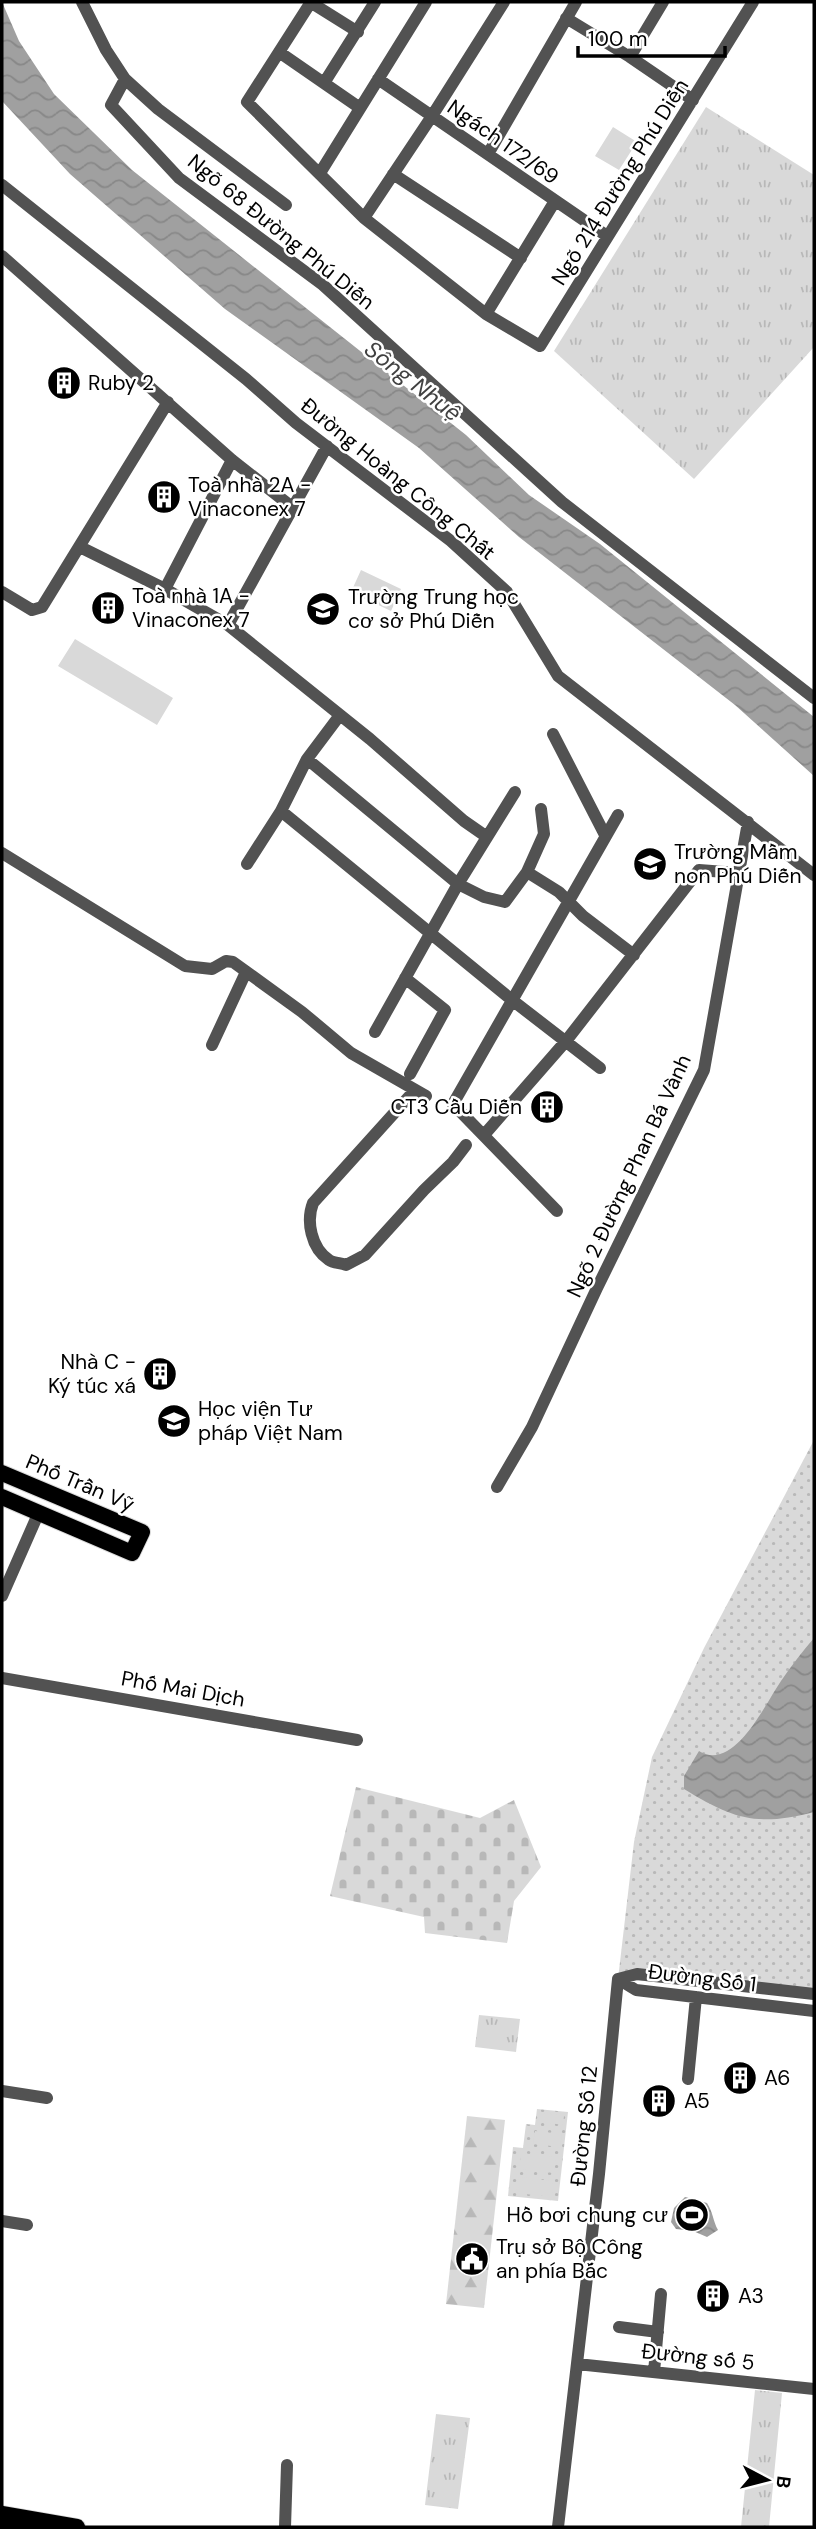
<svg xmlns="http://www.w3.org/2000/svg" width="816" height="2529" font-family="'DM Sans',sans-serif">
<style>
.grass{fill:url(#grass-tufts)}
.forest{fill:url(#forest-firs)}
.cemetery{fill:url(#cemetery-stones)}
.park{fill:url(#park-dots)}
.garden{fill:#d9d9d9}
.water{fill:url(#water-waves)}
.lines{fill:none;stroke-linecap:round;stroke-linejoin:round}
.major-casing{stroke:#dbdbdb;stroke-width:18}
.highway-casing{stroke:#dbdbdb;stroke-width:20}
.minor{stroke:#525252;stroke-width:12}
.major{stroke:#000;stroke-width:16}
.highway{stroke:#000;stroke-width:18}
.labels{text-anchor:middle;stroke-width:5;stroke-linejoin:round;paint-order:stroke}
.street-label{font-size:21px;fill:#000;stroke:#fff}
.poi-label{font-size:21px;fill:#000;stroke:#fff;text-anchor:start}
.water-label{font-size:23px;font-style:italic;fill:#414141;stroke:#fff}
</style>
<defs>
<pattern id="grass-tufts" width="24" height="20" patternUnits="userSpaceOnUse" patternTransform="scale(1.75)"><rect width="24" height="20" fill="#d9d9d9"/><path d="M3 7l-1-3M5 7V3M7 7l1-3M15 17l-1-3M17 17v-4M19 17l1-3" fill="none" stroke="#b8b8b8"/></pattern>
<pattern id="forest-firs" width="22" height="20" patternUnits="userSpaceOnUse" patternTransform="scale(1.75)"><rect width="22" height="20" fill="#d9d9d9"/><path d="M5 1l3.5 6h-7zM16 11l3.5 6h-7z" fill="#b8b8b8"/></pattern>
<pattern id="cemetery-stones" width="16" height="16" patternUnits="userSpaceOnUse" patternTransform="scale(1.75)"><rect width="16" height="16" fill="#d9d9d9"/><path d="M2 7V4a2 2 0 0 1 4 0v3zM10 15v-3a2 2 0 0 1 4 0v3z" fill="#b8b8b8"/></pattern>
<pattern id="park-dots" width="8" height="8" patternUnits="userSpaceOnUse" patternTransform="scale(1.75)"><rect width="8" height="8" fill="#d9d9d9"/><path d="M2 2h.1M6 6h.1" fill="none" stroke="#b8b8b8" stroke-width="1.8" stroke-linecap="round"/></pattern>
<pattern id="water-waves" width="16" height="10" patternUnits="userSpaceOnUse" patternTransform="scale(1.75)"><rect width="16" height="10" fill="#a0a0a0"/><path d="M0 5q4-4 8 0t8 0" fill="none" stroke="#888"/></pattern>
</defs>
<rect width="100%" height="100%" fill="#fff"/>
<path class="grass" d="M706,107L814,175V347L694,479L554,351Z
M479,2015L520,2019L516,2052L475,2047Z
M755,2390L782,2393L769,2527H741Z
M436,2414L470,2418L458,2509L425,2505Z"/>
<path class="forest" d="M467,2116L505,2120L484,2308L446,2304Z"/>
<path class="cemetery" d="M356,1787L480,1818L514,1800L541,1867L514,1901L507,1943L425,1933L424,1917L330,1896Z"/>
<path class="park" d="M814,1440V1994L618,1979L634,1842L652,1757L704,1648Z
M537,2109L568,2112L558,2201L508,2196L513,2147L523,2148L526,2124L535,2125Z"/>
<path class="garden" d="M613,127L637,142L619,170L595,156Z
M361,570L401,589L391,611L351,592Z
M75,639L173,698L157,725L58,666Z
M544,2113L564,2116L563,2125L543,2122Z
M535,2131L562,2134L560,2147L533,2144Z
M521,2153L556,2157L554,2173L519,2169Z
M518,2177L553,2181L552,2197L516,2193Z"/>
<path class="water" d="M2,2L19,41L54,94L132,170L466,435L529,495L600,544L814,717V776L735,705L519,537L419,448L225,309L70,174L2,101Z
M814,1638V1812C757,1827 733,1819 684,1789V1776L699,1751C734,1773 765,1704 781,1681C791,1666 802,1652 814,1638Z
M685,2197L707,2203C713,2212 713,2221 718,2230L707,2237L693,2231L676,2229L671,2222L674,2208Z"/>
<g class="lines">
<g class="major-casing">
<path id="major" d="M2,1473L142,1532L132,1553L2,1497
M2,2514L77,2527"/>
</g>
<g class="highway-casing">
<path id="highway" d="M2,2524L17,2527"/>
</g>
<path class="minor" d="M82,2L106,50L125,79L158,109L286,205
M310,2L358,32
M311,2L247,102L364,218L486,314L540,346L753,2
M566,18L630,57L693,100
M279,52L360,108
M630,57L663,2
M125,79L111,105L179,178L323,285L562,502L814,698
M378,79L607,236
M324,83L375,2
M488,154L576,2
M320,173L426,2
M393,174L521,258
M2,185L246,379L296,423L451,541L507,592L558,676L814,875
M364,218L432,116L504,2
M2,256L232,460L292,507
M486,314L555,201
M80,547L165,589L228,625L370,739L464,821L487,837
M165,589L232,460
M2,592L32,610L42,607L168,402
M228,625L327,446
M553,734L605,835
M307,759L458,884L484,897L505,902L527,872L544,834L541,809
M281,811L512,1000L600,1068
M2,853L185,966L212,969L226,961L233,962L302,1012L351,1053L426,1096
M247,864L281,811L307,759L340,715
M527,872L559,892L583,916L634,955
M405,978L445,1010L410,1074
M375,1032L458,884L515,792
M212,1045L246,972
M415,1090L313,1203C306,1221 311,1248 329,1260C333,1263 341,1263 346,1265L365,1255L424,1190L453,1162L466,1145
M484,1135L566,1041L699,870L738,873
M557,1211L453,1104L618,815
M497,1487L532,1427L597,1288L704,1070L748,822
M2,1596L39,1512
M2,1678L357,1740
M618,1979L636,1990L814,2011
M618,1979L637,1974L814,1994
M688,2079L696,1997
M2,2091L47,2098
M2,2221L27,2225
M619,2327L658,2332
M577,2364L814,2389
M654,2372L661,2294
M285,2527L287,2465
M558,2527L599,2174L618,1979"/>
<use href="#major" class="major"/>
<use href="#highway" class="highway"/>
</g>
<defs>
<g id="building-disc" transform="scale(1.75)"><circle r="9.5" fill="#000" stroke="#fff"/><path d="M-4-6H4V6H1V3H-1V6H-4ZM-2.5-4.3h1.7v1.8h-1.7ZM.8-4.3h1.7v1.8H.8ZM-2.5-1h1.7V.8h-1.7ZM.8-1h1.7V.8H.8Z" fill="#fff"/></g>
<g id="school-disc" transform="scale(1.75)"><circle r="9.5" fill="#000" stroke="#fff"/><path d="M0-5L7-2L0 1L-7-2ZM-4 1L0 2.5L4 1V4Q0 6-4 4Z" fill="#fff"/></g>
<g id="university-disc" transform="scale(1.75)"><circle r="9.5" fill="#000" stroke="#fff"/><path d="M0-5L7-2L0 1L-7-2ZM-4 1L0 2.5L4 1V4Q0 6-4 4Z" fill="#fff"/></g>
<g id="stadium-disc" transform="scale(1.75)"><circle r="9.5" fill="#000" stroke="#fff"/><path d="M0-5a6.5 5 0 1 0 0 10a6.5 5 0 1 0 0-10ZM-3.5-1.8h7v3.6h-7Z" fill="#fff"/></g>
<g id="civic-disc" transform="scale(1.75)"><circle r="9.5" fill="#000" stroke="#fff"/><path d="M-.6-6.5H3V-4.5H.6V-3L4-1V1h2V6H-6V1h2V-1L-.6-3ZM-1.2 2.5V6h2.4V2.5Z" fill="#fff"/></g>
</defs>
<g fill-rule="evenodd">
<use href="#building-disc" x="64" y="383"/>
<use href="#building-disc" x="164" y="497"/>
<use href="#building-disc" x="108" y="608"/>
<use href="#school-disc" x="323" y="609"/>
<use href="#school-disc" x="650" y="864"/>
<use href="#building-disc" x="547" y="1107"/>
<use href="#building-disc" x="160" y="1374"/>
<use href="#university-disc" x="174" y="1421"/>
<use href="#building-disc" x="740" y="2078"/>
<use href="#building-disc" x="659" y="2101"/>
<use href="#stadium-disc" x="692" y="2215"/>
<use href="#civic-disc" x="472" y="2259"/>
<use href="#building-disc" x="713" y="2296"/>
</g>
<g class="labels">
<g class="street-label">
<text transform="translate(503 142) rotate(35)" y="7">Ngách 172/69</text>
<text transform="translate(620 182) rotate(-58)" y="7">Ngõ 214 Đường Phú Diễn</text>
<text transform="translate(281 232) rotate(39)" y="7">Ngõ 68 Đường Phú Diễn</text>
<text transform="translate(398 479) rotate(39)" y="7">Đường Hoàng Công Chất</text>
<text transform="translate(629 1176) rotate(-65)" y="7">Ngõ 2 Đường Phan Bá Vành</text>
<text transform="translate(80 1483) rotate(23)" y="7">Phố Trần Vỹ</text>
<text transform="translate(183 1689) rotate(10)" y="7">Phố Mai Dịch</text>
<text transform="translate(702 1978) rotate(7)" y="7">Đường Số 1</text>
<text transform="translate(584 2126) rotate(-84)" y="7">Đường Số 12</text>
<text transform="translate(698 2357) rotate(6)" y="7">Đường số 5</text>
</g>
<g class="poi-label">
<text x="88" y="390">Ruby 2</text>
<text x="188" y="492">Toà nhà 2A -<tspan x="188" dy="24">Vinaconex 7</tspan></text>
<text x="132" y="603">Toà nhà 1A -<tspan x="132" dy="24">Vinaconex 7</tspan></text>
<text x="348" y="604">Trường Trung học<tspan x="348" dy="24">cơ sở Phú Diễn</tspan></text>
<text x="674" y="859">Trường Mầm<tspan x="674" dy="24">non Phú Diễn</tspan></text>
<text x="522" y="1114" text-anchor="end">CT3 Cầu Diễn</text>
<text x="136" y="1369" text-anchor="end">Nhà C -<tspan x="136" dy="24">Ký túc xá</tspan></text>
<text x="198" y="1416">Học viện Tư<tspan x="198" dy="24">pháp Việt Nam</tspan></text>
<text x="764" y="2085">A6</text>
<text x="684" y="2108">A5</text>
<text x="668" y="2222" text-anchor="end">Hồ bơi chung cư</text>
<text x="496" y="2254">Trụ sở Bộ Công<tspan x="496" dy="24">an phía Bắc</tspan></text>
<text x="738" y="2303">A3</text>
</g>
<g class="water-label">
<text transform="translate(413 381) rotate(38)" y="8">Sông Nhuệ</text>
</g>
</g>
<rect width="816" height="2529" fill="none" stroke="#000000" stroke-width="7"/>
<g transform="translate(767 2480) rotate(97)" stroke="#ffffff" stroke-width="5" paint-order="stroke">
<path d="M0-5L12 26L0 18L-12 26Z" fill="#000000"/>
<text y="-10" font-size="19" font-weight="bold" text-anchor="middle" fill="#000000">B</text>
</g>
<path d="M578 46v10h147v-10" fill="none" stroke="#000000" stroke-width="3.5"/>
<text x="588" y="46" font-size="21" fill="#000000" stroke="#ffffff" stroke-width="5" paint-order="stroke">100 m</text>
</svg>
